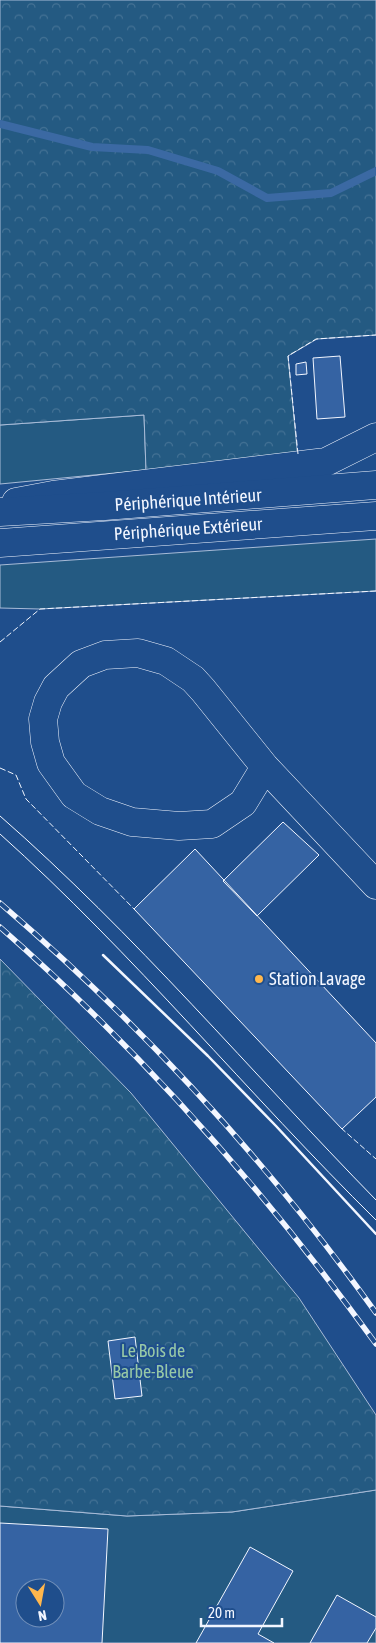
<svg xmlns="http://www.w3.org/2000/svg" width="376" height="1643" font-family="'Asap Condensed',sans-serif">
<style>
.grass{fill:#245a82;stroke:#a8bbd7;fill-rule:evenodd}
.forest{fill:url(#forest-crowns);stroke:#a8bbd7}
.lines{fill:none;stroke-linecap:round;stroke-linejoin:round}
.stream{stroke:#3b69a3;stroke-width:8}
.building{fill:#3563a3;stroke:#f2f6ff;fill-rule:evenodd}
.minor-casing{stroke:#f2f6ff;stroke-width:29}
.highway-casing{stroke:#f2f6ff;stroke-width:29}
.minor{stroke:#1f4e8c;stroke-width:28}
.highway{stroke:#1f4e8c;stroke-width:28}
.tram{stroke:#f2f6ff;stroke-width:1}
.rail-casing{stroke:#f2f6ff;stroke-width:5.5}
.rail{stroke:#1f4e8c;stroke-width:4;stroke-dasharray:11;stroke-linecap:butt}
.fence{stroke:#f2f6ff;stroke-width:1;stroke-dasharray:6 2.5;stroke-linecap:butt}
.wall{stroke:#f2f6ff;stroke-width:2.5}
.poi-dot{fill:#ffb74d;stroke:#1f4e8c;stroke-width:2}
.labels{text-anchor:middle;stroke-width:4;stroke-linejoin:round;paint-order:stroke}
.street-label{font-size:18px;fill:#f2f6ff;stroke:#1f4e8c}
.poi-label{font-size:18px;fill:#f2f6ff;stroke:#1f4e8c;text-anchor:start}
.park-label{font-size:18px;fill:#97c8a6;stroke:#1f4e8c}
</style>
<defs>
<pattern id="forest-crowns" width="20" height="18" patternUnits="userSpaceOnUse" patternTransform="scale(1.25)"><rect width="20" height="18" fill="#245a82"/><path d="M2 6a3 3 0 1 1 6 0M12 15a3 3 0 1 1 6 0" fill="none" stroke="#447295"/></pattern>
</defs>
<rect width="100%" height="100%" fill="#1f4e8c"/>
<path class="grass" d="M144,415L146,470L0,484V425Z
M376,539V591L40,609L0,608V565Z
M376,1490V1643H0V1506L127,1516L232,1512ZM25,1588H55V1618H25Z"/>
<path class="forest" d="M0,0H376V335L317,339L288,356L298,459L146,470L144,415L0,425Z
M0,959L131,1093L299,1298L376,1415V1490L232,1512L127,1516L0,1506Z"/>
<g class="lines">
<path class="stream" d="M0,124L92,147L148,150L218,171L267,198L331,193L376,171"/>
</g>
<path class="building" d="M340,356L345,417L317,419L313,358Z
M306,362L307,374L296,375V364Z
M283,822L319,855L257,916L223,881Z
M195,849L376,1043V1097L342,1129L134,909Z
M135,1337L142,1396L115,1399L108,1341Z
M0,1523L108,1529L102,1643H0ZM25,1588H55V1618H25Z
M250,1547L293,1571L258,1634L274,1643H196Z
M337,1595L376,1617V1628L367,1643H310Z"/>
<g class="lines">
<g class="minor-casing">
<path id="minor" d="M16,502L53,495L326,462L376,437
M265,767L243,803L212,824L179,826L132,822L100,811L74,795L51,763L45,742L43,719L48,702L56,687L81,664L105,655L138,653L166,661L193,679L203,690L265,767L376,885"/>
</g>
<g class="highway-casing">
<path id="highway" d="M0,512L105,506L376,485
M0,543L376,516"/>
</g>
<use href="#minor" class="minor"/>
<use href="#highway" class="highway"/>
<path class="tram" d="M0,816C135,934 251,1072 376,1200
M0,834C134,954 248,1094 376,1220"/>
<g class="rail-casing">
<path id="rail" d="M0,903C141,1024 268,1162 376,1313
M0,927C141,1051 266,1192 376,1344"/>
</g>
<use href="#rail" class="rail"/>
<path class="fence" d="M298,454L288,356L316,339L376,335
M0,642L40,609L376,591
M0,768L16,775L26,799L136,911
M341,1128L376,1159"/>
<path class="wall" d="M103,955L208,1056L276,1126L376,1234"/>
</g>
<circle class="poi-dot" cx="259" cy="979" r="5"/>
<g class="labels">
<g class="street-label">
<text transform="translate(188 500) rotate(-4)" y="6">Périphérique Intérieur</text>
<text transform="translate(188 529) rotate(-4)" y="6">Périphérique Extérieur</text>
</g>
<g class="poi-label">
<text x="269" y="985">Station Lavage</text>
</g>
<g class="park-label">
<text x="153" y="1357">Le Bois de<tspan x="153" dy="21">Barbe-Bleue</tspan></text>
</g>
</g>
<g transform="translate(40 1603) rotate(169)"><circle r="24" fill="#1f4e8c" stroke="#7391ba"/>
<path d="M0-4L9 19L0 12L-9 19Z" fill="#ffb74d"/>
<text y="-8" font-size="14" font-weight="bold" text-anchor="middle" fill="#f2f6ff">N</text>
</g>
<path d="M201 1618v8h81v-8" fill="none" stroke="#f2f6ff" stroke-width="2.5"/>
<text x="208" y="1618" font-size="15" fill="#f2f6ff" stroke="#1f4e8c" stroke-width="4" paint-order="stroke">20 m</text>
</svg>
